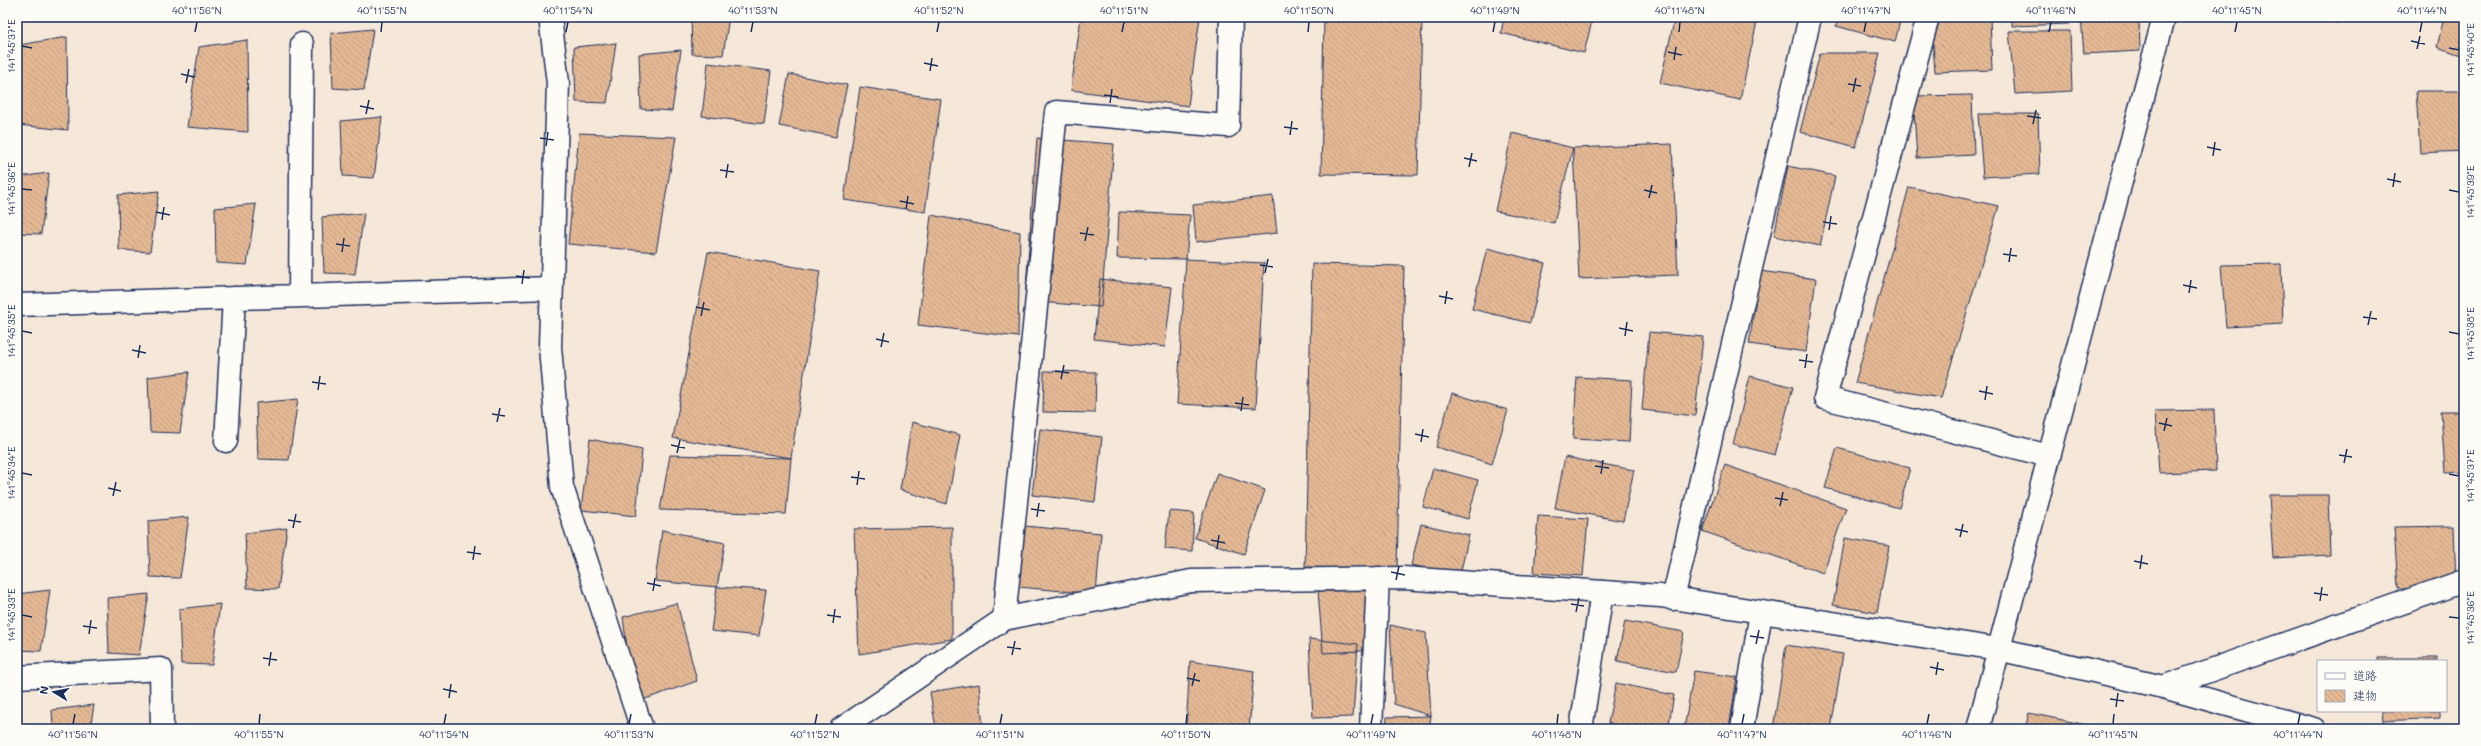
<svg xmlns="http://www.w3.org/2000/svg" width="2481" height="746" font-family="Mali,'Klee One',sans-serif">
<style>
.building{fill:url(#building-back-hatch);stroke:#1b2f5e}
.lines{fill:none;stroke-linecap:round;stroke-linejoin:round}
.minor-casing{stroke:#1b2f5e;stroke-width:25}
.tertiary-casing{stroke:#1b2f5e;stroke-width:25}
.minor{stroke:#fdfcf7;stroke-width:22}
.tertiary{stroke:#fdfcf7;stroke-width:22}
.ticks{fill:none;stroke:#1b2f5e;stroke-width:1.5}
.neatline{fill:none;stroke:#1b2f5e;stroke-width:1.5}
.ticks-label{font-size:10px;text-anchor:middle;fill:#1b2f5e}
</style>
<defs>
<pattern id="building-back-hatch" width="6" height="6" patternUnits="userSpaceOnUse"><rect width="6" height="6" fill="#e4b894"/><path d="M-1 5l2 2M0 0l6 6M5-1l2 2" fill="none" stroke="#c39e82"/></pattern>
</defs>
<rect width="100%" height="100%" fill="#f6e8d9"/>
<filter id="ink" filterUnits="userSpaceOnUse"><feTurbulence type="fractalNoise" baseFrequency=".025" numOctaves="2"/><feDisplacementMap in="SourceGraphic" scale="8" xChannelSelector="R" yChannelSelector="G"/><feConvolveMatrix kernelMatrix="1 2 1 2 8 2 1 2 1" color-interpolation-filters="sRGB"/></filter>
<g filter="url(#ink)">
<path class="building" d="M691,17H729L723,55L692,54Z
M1081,17H1200L1188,106L1071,90Z
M1324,17H1422L1418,175L1321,174Z
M1504,17H1593L1584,53L1501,33Z
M1675,17H1758L1740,100L1660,83Z
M1839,17H1901L1895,42L1836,26Z
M1931,17H1990L1992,70L1935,72Z
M2012,17H2069V24L2012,26Z
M2081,17H2139L2140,51L2084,54Z
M2320,17H2339L2337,23Z
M2444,17H2464V56L2437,47Z
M373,29L364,90L333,88L331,33Z
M2009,31H2070L2072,91L2015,94Z
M67,37L68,130L17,125L19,45Z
M247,40L248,132L187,127L199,47Z
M616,43L607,103L576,102L574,47Z
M681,50L672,111L641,109L639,54Z
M1820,53H1880L1856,147L1800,132Z
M708,63L771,71L764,124L702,116Z
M789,74L847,85L836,137L779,126Z
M860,87L941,99L925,212L844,200Z
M2416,91H2464V151L2420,153Z
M1972,95L1974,155L1917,158L1913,96Z
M1978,114H2038L2040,174L1983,177Z
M382,117L374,178L343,176L341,121Z
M579,133L676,137L656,252L568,244Z
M1512,133L1573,148L1554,223L1495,211Z
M1037,138L1114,144L1101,307L1025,301Z
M1672,144L1678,275L1579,279L1573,148Z
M1788,166L1835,176L1820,246L1774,236Z
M49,173L41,234L17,233V177Z
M1909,187L1999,206L1941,398L1855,383Z
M159,191L150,252L119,250L118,195Z
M1273,196L1277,233L1196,242L1193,205Z
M256,204L247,265L216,263L215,208Z
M1119,212L1190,215L1186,259L1117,258Z
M364,213L355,274L324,273L322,217Z
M931,215L1020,232L1018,337L918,325Z
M1487,248L1545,263L1530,323L1472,309Z
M708,252L820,271L791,458L673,438Z
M1186,259L1264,263L1256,408L1177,404Z
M1312,264L1404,266L1397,569L1305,567Z
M2281,264L2283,324L2226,327L2221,265Z
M1760,271L1816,279L1806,352L1749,344Z
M1100,279L1172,287L1165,347L1094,339Z
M1649,332L1703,337L1695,416L1642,410Z
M1044,371L1096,372L1095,413L1043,412Z
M189,372L180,433L150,432L148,377Z
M1750,376L1793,387L1775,455L1733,444Z
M1577,377L1632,380L1629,442L1573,439Z
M1452,393L1508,410L1492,464L1436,447Z
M298,399L289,460L258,459L256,403Z
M2214,410L2216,471L2159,473L2155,411Z
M2441,411H2464V472L2445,473Z
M912,422L960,435L947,504L900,490Z
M1040,429L1102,437L1095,502L1032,495Z
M590,439L642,450L636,516L581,510Z
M1837,448L1910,468L1899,508L1825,488Z
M670,455L791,458L786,514L660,510Z
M1565,457L1634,470L1623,521L1555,508Z
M1725,465L1846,508L1823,573L1702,531Z
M1433,468L1478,480L1468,519L1423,507Z
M1217,473L1265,490L1244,554L1195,538Z
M2269,495H2328L2330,555L2273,558Z
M1169,511L1194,513L1192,551L1165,549Z
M1538,516L1588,519L1583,576L1534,573Z
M189,517L180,578L150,577L148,521Z
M1421,524L1469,535L1460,575L1411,565Z
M1024,526L1101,533L1096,594L1018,587Z
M2454,526L2456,587L2398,589L2394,527Z
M952,527V639L859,654L854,529Z
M287,528L278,589L247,588L245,533Z
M662,530L725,543L717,587L655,581Z
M1845,538L1889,546L1877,613L1833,605Z
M717,587L766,590L759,636L711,631Z
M50,590L41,651L17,650V594Z
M1378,590L1380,650L1323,653L1318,591Z
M149,594L139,655L109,653L107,598Z
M677,603L697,681L634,703L623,617Z
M220,604L212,665L181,664L179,609Z
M1625,621L1684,632L1676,672L1617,661Z
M1390,625L1426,633L1431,716L1394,704Z
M1309,639L1358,644L1353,717L1313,718Z
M1786,645L1843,654L1831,729H1773Z
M2378,658H2438V661H2378Z
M1190,661L1254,671L1249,729H1186Z
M1694,671L1737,677L1729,729H1684Z
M1616,683L1674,695L1668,729H1637L1608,723Z
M979,684L983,729H936L930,692Z
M94,705L90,729H53L52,710Z
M2382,711H2440V718L2383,721Z
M2029,713L2106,729H2025Z
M1431,716L1429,729H1386L1387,717Z"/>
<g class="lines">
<g class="minor-casing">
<path id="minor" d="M550,17L558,83L550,347L562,487L642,729
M1928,17L1825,398L2049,456
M300,296L302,44
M17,305L552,288
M226,441L234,298
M1673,599L1810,17
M1004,619L1056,112L1228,126L1231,17
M1998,649L2163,687L2314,729
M17,677L161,669L162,729
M2163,687L2464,581
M1371,729L1378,578
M1581,729L1602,592
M1742,729L1761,612"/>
</g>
<g class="tertiary-casing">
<path id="tertiary" d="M841,729L1004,619L1191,581L1403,578L1660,596L1998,649
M1978,729L2164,17"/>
</g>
<use href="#minor" class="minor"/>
<use href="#tertiary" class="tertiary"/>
</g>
</g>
<path class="ticks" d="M195,32L197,22M381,32L382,22M566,32L568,22M751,32L753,22M937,32L939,22M1122,32L1124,22M1308,32L1309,22M1493,32L1495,22M1679,32L1680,22M1864,32L1866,22M2049,32L2051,22M2235,32L2237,22M2420,32L2422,22M2411,41L2425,44M22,46L32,48M2449,48L2459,50M2417,49L2420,36M1668,52L1682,55M1674,60L1676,47M924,63L938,66M930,71L932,58M181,74L194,77M186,83L189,69M1848,84L1861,86M1853,92L1856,78M1104,95L1118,97M1110,103L1112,89M360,106L374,109M366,114L369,100M2027,116L2041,118M2033,124L2036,110M1284,127L1298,129M1290,135L1292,121M540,138L554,140M546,146L548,132M2207,147L2221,150M2213,156L2215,142M1464,158L1477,161M1469,167L1472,153M720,170L734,172M726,178L728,164M2387,179L2401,182M2393,187L2395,173M22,189L32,190M1644,190L1657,193M2449,190L2459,192M1649,198L1652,185M900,201L914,204M906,209L908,196M156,212L170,215M162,220L164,207M1823,222L1837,224M1829,230L1831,216M1080,233L1094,235M1085,241L1088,227M336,244L350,246M342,252L344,238M2003,254L2017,256M2009,262L2011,248M1260,265L1273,267M1265,273L1268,259M516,276L530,278M522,284L524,270M2183,285L2197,288M2189,293L2191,280M1439,296L1453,299M1445,304L1447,291M696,307L710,310M701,316L704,302M2363,317L2377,319M2368,325L2371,311M1619,328L1633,331M22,331L32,333M2449,332L2459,334M1625,336L1627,322M876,339L889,342M881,347L884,333M132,350L146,353M138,358L140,345M1799,360L1813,362M1805,368L1807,354M1055,371L1069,373M1061,379L1064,365M312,382L326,384M318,390L320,376M1979,391L1993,394M1985,400L1987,386M1235,403L1249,405M1241,411L1243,397M492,414L505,416M497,422L500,408M2159,423L2172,426M2164,431L2167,418M1415,434L1429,437M1421,442L1423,429M671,445L685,448M677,453L680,440M2339,455L2352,457M2344,463L2347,449M1595,466L1609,468M22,473L32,475M1601,474L1603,460M2449,474L2459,476M851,477L865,479M857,485L859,471M108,488L121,491M113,496L116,482M1775,498L1788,500M1780,506L1783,492M1031,509L1045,511M1037,517L1039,503M288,520L301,522M293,528L296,514M1955,529L1968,532M1960,537L1963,524M1211,540L1225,543M1217,549L1219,535M467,552L481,554M473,560L475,546M2134,561L2148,564M2140,569L2142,555M1391,572L1405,575M1396,580L1399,566M647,583L661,586M653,591L655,578M2314,593L2328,595M2320,601L2322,587M1571,604L1584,606M1576,612L1579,598M22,615L32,617M827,615L841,617M2449,617L2459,618M833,623L835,609M83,626L97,628M89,634L91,620M1750,636L1764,638M1756,644L1759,630M1007,647L1021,649M1012,655L1015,641M263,658L277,660M269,666L271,652M1930,667L1944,670M1936,675L1938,662M1187,678L1200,681M1192,686L1195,673M443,689L457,692M449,698L451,684M2110,699L2124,701M2116,707L2118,693M73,724L75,714M259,724L260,714M444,724L446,714M629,724L631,714M815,724L817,714M1000,724L1002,714M1186,724L1187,714M1371,724L1373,714M1557,724L1558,714M1742,724L1744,714M1927,724L1929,714M2113,724L2114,714M2298,724L2300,714"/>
<rect width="2481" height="746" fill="none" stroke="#fdfcf7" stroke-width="44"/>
<rect x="2317" y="660" width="130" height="52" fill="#fdfcf7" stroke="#a3aaba"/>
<rect x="2325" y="673" width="20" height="6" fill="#fdfcf7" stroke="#a3aaba"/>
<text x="2353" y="680" font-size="12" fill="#1b2f5e">道路</text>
<rect x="2325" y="690" width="20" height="12" fill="url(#building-back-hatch)" stroke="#a3aaba"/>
<text x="2353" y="700" font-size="12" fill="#1b2f5e">建物</text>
<g transform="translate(54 692) rotate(280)" stroke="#fdfcf7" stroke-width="3" paint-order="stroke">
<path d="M0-3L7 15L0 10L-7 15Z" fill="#1b2f5e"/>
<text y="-6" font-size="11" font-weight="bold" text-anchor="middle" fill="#1b2f5e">N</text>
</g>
<rect x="22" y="22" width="2437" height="702" class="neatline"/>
<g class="ticks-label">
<text x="197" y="14">40°11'56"N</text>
<text x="382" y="14">40°11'55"N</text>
<text x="568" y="14">40°11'54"N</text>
<text x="753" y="14">40°11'53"N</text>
<text x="939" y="14">40°11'52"N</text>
<text x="1124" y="14">40°11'51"N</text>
<text x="1309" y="14">40°11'50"N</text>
<text x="1495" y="14">40°11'49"N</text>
<text x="1680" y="14">40°11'48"N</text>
<text x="1866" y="14">40°11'47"N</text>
<text x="2051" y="14">40°11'46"N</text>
<text x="2237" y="14">40°11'45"N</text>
<text x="2422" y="14">40°11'44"N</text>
<text transform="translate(11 46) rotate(-90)" y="4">141°45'37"E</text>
<text transform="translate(2470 50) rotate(-90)" y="4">141°45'40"E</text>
<text transform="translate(11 189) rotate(-90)" y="4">141°45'36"E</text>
<text transform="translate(2470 192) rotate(-90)" y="4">141°45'39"E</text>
<text transform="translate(11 331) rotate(-90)" y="4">141°45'35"E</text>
<text transform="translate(2470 334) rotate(-90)" y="4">141°45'38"E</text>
<text transform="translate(11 473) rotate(-90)" y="4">141°45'34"E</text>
<text transform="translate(2470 476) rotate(-90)" y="4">141°45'37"E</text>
<text transform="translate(11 615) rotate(-90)" y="4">141°45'33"E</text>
<text transform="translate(2470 618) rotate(-90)" y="4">141°45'36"E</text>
<text x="73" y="738">40°11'56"N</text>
<text x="259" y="738">40°11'55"N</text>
<text x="444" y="738">40°11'54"N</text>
<text x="629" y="738">40°11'53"N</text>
<text x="815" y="738">40°11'52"N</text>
<text x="1000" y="738">40°11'51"N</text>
<text x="1186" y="738">40°11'50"N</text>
<text x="1371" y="738">40°11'49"N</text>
<text x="1557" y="738">40°11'48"N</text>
<text x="1742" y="738">40°11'47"N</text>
<text x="1927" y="738">40°11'46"N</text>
<text x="2113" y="738">40°11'45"N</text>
<text x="2298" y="738">40°11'44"N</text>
</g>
</svg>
